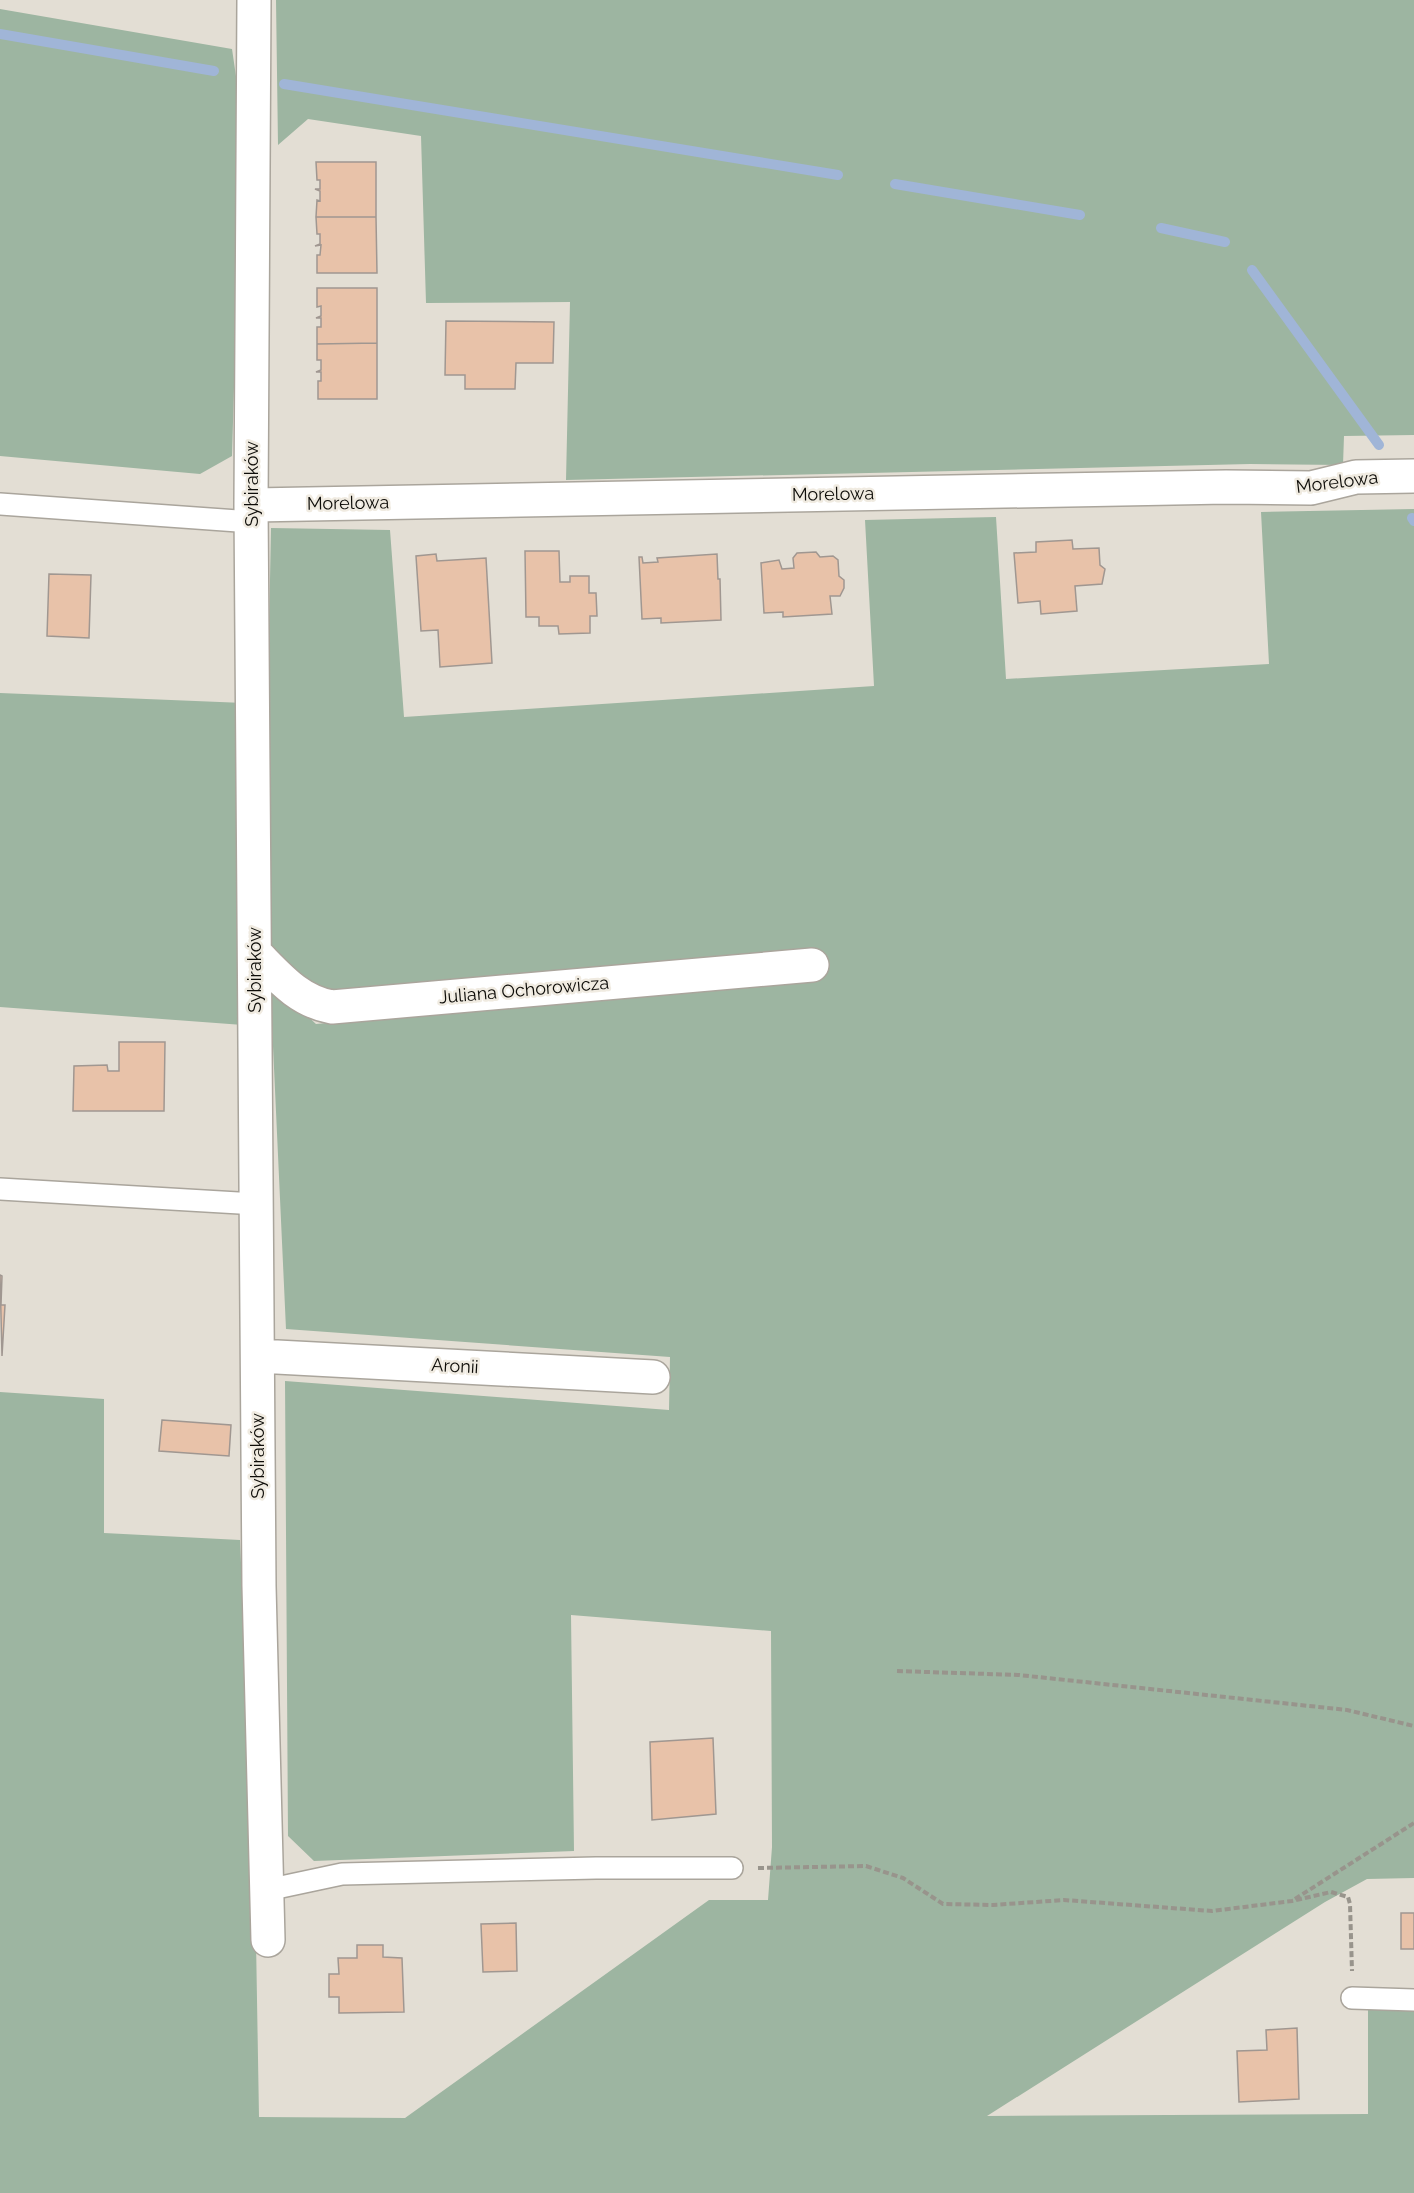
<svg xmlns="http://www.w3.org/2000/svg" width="1414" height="2193" font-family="Raleway,sans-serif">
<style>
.green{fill:#9db5a1}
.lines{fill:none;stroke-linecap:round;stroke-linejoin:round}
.stream{stroke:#a0b5d7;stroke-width:10}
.building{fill:#e8c2a9;stroke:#a09791;stroke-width:1.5}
.service-casing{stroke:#aaa59c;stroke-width:24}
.minor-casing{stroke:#aaa59c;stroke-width:36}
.path{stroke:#98948c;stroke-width:4;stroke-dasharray:6 3;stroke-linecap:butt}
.service{stroke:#fff;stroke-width:21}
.minor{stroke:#fff;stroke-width:33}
.labels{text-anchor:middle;stroke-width:5;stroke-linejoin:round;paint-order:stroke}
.street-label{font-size:18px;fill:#0d0c08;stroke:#f0ebe1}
</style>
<rect width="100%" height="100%" fill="#e3ded4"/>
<path class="green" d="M276,0H1414V435L1344,436L1343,465L1250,464L566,480L570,302L426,303L421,136L308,119L278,145Z
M0,9L232,49L242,117L232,456L200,474L0,456Z
M1414,509V1878L1367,1879L1325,1902L987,2116L1368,2114V2009L1414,2010V2193H0V1392L104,1399V1533L240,1540L255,1881L259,2117L405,2118L709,1900H768L772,1847L771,1631L571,1615L574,1851L314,1861L288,1836L285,1381L669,1410L670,1357L286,1329L270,981L316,1024L822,978L820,950L333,995L304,983L263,941L271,528L390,530L404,717L874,686L865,520L996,517L1006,679L1269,664L1261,512Z
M0,693L244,703L243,1025L0,1007Z"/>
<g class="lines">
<path class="stream" d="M0,34L214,71
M284,84L838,175
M895,184L1080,215
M1161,228L1225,242
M1252,270L1379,445
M1412,518L1414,521"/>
</g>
<path class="building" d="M316,162H376V217H316L317,200L320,201V191L315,189H320V180H317Z
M316,217H376L377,273H317V255H320L321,245L315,246L320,244V234H317Z
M317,288H377V343L317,344V327H321V318H316L321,316V306L317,307Z
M446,321L554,322L553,363H516L515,389H465V375H445Z
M377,343V399H318V381H321V372H316L321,370V360H317V344Z
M1072,540L1073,549L1099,548L1100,565L1105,569L1102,584L1075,586L1077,611L1041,614L1040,601L1018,603L1014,553L1036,552V542Z
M525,551H559L560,582H570V576H589V593H596L597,616H590V633L559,634L558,626H539V617H526Z
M816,552L820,557L833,556L838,560L839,576L844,580V588L840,596H830L832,614L783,617V612L764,613L761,563L779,560L782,569L794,568L793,558L797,553Z
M436,554L437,561L486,558L492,663L440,667L438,630L421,631L416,556Z
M717,554L718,579H720L721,620L661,623V618L642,619L639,557H642L643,563L658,562L657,558Z
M49,574L91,575L89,638L47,636Z
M119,1042H165L164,1111H73L74,1066L107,1065L108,1071H119Z
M0,1275L2,1276L1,1305H5L2,1356Z
M162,1420L231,1425L229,1456L159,1451Z
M713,1738L716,1814L652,1820L650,1742Z
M1401,1913H1414V1949H1401Z
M516,1923L517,1971L483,1972L481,1924Z
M357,1945H383V1957L402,1958L404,2012L339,2013V1997H329V1974H339L338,1958H357Z
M1297,2028L1299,2099L1239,2102L1237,2051L1267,2050L1266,2030Z"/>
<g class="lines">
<g class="service-casing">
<path id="service" d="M0,504L252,522
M0,1189L257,1204
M267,1890L342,1874L596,1868H732
M1352,1998L1414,2000"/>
</g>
<g class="minor-casing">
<path id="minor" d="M254,0L251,505L259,1586L268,1940
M251,505L1226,487L1311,488L1356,477L1414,476
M255,953C278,976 298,1001 332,1007L812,965
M258,1356L653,1377"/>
</g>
<path class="path" d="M897,1671L1019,1675L1347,1710L1414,1726
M758,1868L866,1866L903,1878L943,1904L993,1905L1064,1900L1212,1911L1292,1901L1331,1892L1348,1897L1350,1904L1352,1971
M1295,1899L1414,1823"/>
<use href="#service" class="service"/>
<use href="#minor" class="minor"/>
</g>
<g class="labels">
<g class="street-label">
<text transform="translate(1337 482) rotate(-7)" y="6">Morelowa</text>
<text transform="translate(252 484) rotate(-90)" y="6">Sybiraków</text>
<text transform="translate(833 494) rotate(-1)" y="6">Morelowa</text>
<text transform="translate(348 503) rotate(-1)" y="6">Morelowa</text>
<text transform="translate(255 970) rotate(-90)" y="6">Sybiraków</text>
<text transform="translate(524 990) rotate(-5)" y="6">Juliana Ochorowicza</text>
<text transform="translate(455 1366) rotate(3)" y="6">Aronii</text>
<text transform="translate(258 1456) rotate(-90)" y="6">Sybiraków</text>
</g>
</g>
</svg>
